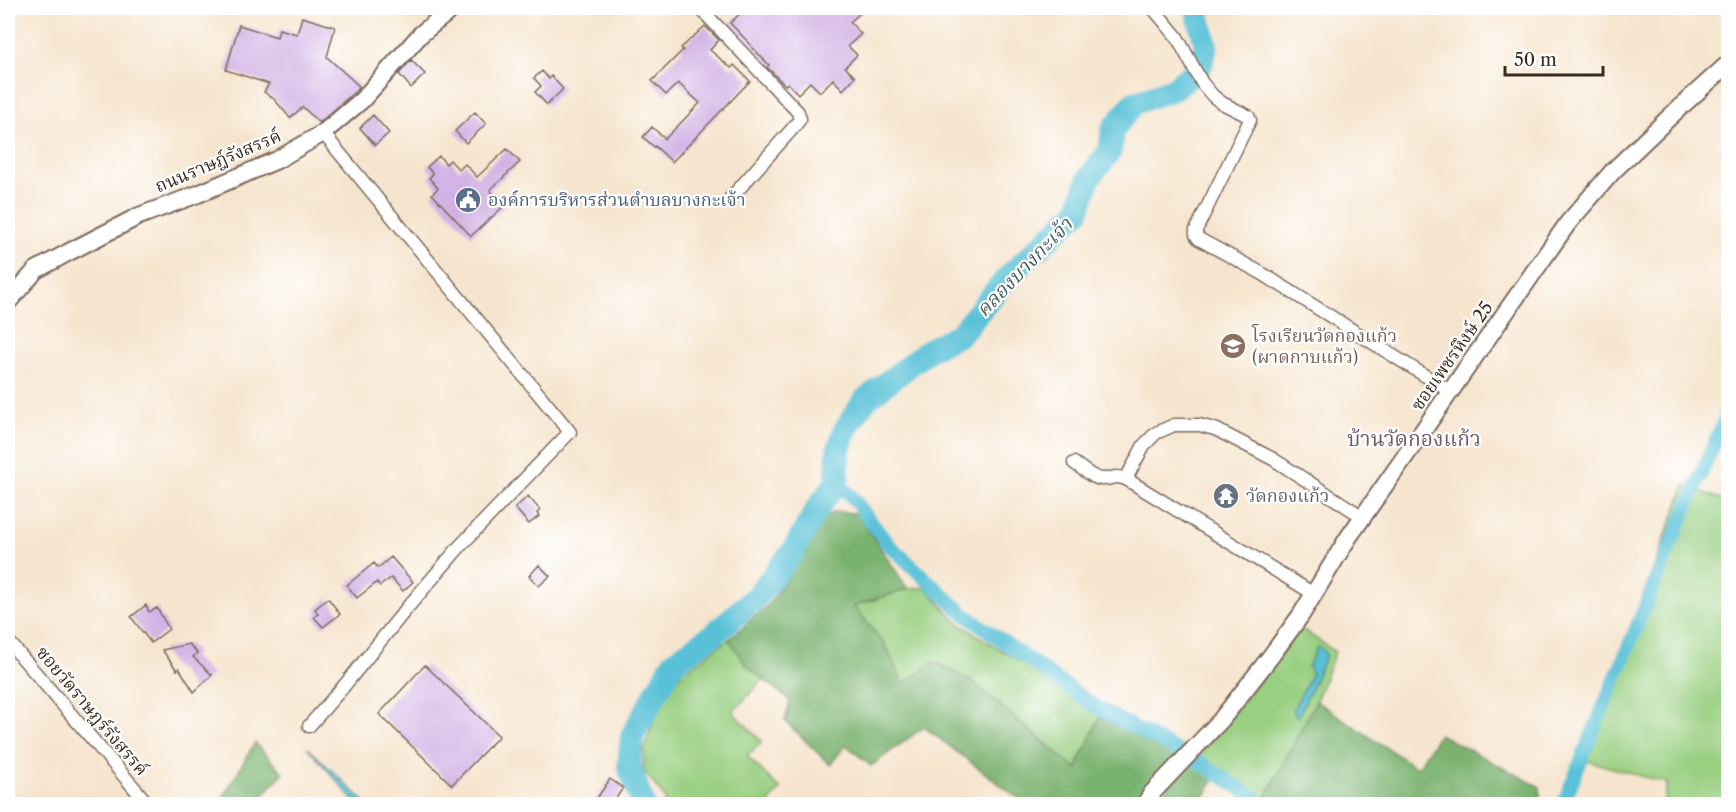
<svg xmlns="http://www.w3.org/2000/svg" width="1736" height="812" font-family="'Libre Caslon Text','Noto Serif Thai',serif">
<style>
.green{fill:#99cf81;stroke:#6a7c50;stroke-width:1.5}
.forest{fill:#7ab26f;stroke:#5a6e46;stroke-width:1.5}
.water{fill:#59c1d7;stroke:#4a767a;stroke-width:1.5}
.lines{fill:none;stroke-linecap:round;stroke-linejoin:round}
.canal{stroke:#59c1d7;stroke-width:14}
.river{stroke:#59c1d7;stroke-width:24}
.building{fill:#d3b3e5}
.street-casing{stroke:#7c6b5c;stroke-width:15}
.secondary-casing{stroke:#7c6b5c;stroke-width:20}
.street{stroke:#fff;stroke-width:12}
.secondary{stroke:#fff;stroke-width:16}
.labels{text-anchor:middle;stroke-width:4.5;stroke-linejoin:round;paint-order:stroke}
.street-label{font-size:18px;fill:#3b2a1e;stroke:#fff}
.service-label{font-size:18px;fill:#4e5e75;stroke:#fff;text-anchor:start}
.education-label{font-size:18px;fill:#785e54;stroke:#fff;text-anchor:start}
.worship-label{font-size:18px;fill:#5b616d;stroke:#fff;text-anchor:start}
.water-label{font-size:20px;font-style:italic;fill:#465f5f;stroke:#fff}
.quarter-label{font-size:21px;fill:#705a64;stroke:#fff}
</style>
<rect width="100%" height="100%" fill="#fff"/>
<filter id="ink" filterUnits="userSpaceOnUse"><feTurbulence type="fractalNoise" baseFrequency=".0167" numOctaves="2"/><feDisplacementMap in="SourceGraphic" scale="12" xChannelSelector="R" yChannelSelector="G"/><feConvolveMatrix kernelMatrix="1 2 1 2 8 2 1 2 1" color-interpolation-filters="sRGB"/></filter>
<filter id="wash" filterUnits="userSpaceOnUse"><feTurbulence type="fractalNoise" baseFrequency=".008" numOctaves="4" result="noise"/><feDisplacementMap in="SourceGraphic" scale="24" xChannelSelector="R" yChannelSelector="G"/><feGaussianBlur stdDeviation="1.35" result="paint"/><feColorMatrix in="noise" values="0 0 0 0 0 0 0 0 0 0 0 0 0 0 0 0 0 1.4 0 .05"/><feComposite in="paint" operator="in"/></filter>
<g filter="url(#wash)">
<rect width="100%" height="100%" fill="#f6e5ce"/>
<path class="green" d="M1685,485L1728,502V804H1663L1667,783L1576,758L1641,601Z
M925,587L959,624L1035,671L1100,717L1076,769L974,683L935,662L903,684L885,645L853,605L908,589Z
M1301,628L1335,652L1316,701L1264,801L1199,756Z
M729,639L746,664L763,679L733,712L762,742L747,756L780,789L768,804H665V798L643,770L644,748L661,701L681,674Z"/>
<path class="forest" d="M835,512L857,513L908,589L854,606L885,645L903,684L935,662L974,683L1076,769L1100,717L1177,757L1140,804H1026L924,727L871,766L846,745L830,765L785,721L790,701L746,665L729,639L769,604L795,565L822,519Z
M1316,701L1417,768L1439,734L1540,787V804H1420L1418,803L1417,804H1270L1264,801Z
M255,743L283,773L258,801L260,804H219Z
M1192,765L1217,774L1200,804H1156L1181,767Z"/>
<path class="water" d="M1317,647L1323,650L1326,655L1298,717L1294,713V708L1312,673L1308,667Z
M307,747L367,804H357Z"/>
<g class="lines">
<path class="canal" d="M837,482L852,497L888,544L964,614L1096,707L1204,765L1264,804
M1563,804L1677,530L1728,412"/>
<path class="river" d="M643,804L629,766L632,736L673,663L715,633L756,597L794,550L817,509L837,482L838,451L845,430L865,400L929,350L960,334L1008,277L1078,211L1089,178L1110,151L1113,129L1134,103L1173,89L1200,68L1206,45L1198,14V8"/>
</g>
<g id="blocks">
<path class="building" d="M746,8H866L850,22L861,34L848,46L857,55L845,67L855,77L843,90L833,79L820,92L810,82L798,94L788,83L785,85L767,67L769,65L751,46V45L730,23Z
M302,17L335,27L327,57L360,87L319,123L303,107L290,118L274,99L264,92L269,84L226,70L239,25L277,37L279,29L297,34Z
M705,26L719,40L710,50L731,68L734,65L750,81L672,162L655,146L654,147L643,137L652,127L665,139L700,103L678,83L666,95L652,81L683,50L681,48Z
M411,60L425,74L411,88L399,74Z
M542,71L549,79L551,76L563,89L547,105L535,92L541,86L534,78Z
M475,112L486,124L466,143L455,131Z
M373,115L389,133L375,145L360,128Z
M507,149L520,162L490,190L504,206L471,236L432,194L438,188L429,178L433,174L427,167L439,156L446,164L450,160L459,170L465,164L477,177Z
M528,496L540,510L537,513L539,516L529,524L515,508Z
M391,557L413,582L403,591L391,578L380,586L377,582L357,598L347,585L374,563L378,568Z
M539,565L550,576L539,586L529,576Z
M328,598L340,614L323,627L314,617L318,614L315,609Z
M146,605L149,612L157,608L169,629L151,643L131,617Z
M189,644L197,653L193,657L212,675L194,692L179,668L177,670L162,650Z
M425,665L499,736L452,785L379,714Z
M610,779L623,788L612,804H593Z"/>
</g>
</g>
<g filter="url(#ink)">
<use href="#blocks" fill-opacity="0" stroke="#7c6b5c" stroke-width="1.5"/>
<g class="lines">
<g class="street-casing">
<path id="street" d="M700,8L798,112L800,119L794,127L729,200
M1153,8L1177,37L1202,83L1213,96L1222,103L1248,116L1250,120L1196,230V235L1199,239L1263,274L1451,392
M1074,463C1082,468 1092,478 1101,479C1112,480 1113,474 1126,479L1314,594
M1126,479L1144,445L1156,433L1174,425H1199L1215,429L1273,459L1363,517
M8,641L148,804
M309,726L344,686L407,608L461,545L570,432L323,133"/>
</g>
<g class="secondary-casing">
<path id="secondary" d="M8,302L36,270L69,252L139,216L198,194L277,160L323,133L362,100L421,34L453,8
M1145,804L1152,793L1221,720L1271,656L1301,615L1348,538L1568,223L1613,171L1677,110L1728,64"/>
</g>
<use href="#street" class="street"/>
<use href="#secondary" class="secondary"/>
</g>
</g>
<defs>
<g id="civic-disc" transform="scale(1.35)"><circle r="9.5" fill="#5c6f8a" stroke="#fff"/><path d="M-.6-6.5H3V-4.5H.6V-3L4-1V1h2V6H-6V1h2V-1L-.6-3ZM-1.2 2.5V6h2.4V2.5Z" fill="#fff"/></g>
<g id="school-disc" transform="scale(1.35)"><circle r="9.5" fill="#8d6e63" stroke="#fff"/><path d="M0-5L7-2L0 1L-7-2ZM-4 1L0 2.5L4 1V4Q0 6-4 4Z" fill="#fff"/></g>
<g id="temple-disc" transform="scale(1.35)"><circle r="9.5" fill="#6b7280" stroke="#fff"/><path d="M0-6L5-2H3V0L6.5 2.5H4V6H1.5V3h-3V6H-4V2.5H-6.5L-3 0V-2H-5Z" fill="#fff"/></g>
</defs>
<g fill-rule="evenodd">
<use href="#civic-disc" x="468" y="200"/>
<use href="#school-disc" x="1233" y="346"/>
<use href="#temple-disc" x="1226" y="496"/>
</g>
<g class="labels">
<g class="street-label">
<text transform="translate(218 161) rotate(-23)" y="6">ถนนราษฎ์รังสรรค์</text>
<text transform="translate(1452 356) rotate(-55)" y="6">ซอยเพชรหึงษ์ 25</text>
<text transform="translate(92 711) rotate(50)" y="6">ซอยวัดราษฎร์รังสรรค์</text>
</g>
<g class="service-label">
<text x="488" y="206">องค์การบริหารส่วนตำบลบางกะเจ้า</text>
</g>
<g class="education-label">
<text x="1252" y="342">โรงเรียนวัดกองแก้ว<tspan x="1252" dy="21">(ผาดกาบแก้ว)</tspan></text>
</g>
<g class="worship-label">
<text x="1246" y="502">วัดกองแก้ว</text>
</g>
<g class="water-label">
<text transform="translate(1024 267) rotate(-46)" y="7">คลองบางกะเจ้า</text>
</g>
<g class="quarter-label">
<text x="1414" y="446">บ้านวัดกองแก้ว</text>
</g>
</g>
<rect width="1736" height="812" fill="none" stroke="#fff" stroke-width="30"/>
<path d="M1505 66v9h98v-9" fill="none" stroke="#3b2a1e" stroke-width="3"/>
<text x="1514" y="66" font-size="18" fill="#3b2a1e" stroke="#ffffff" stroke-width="4.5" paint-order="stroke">50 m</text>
</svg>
